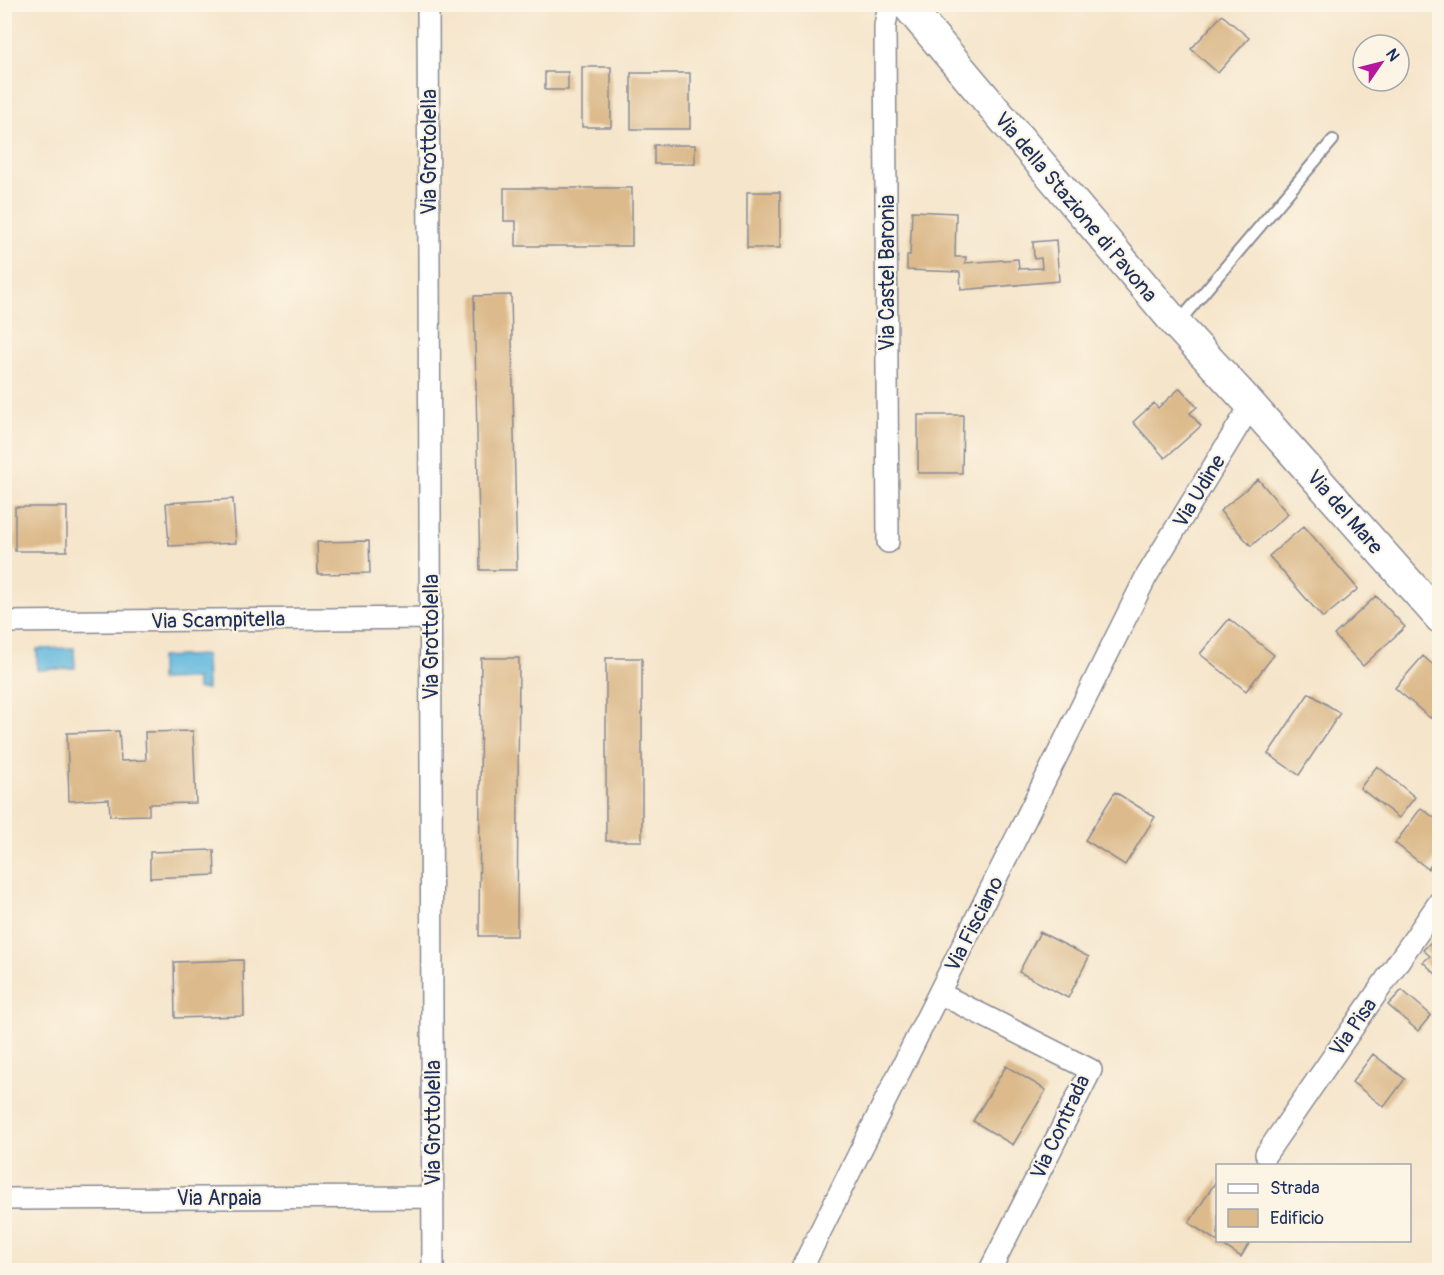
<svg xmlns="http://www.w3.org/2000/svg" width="1444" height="1275" font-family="Pangolin,sans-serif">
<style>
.water{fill:#60b8de;stroke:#3e749e;stroke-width:1.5}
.building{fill:#dcba8b}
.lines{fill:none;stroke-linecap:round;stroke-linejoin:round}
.lane-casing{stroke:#888a94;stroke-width:14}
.street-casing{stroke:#888a94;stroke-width:24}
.secondary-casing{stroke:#888a94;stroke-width:33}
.lane{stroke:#fff;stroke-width:10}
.street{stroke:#fff;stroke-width:21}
.secondary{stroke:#fff;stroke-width:30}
.labels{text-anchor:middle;stroke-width:4.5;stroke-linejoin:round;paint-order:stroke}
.street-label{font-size:21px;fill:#1b2f5e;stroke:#fcf5e5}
</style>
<rect width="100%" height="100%" fill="#fcf5e5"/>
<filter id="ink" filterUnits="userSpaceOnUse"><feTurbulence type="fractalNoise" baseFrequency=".0167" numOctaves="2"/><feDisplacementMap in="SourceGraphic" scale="12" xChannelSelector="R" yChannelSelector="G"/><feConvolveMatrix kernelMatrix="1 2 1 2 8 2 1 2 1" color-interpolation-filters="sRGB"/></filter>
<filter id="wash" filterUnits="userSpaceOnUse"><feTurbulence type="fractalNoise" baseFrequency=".008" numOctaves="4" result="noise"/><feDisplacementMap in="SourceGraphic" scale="24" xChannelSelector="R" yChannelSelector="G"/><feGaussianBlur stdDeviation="1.35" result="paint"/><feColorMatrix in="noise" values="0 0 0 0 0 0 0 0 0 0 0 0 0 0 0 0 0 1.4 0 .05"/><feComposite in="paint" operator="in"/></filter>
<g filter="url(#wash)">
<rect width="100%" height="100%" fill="#f5e5cb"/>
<path class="water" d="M74,648L75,668L37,670V649Z
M206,655L207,689H197L196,679L160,680V657Z"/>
<g id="blocks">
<path class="building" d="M1222,15L1249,38L1218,73L1191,49Z
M582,67H611V127H582Z
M545,72H568V90H545Z
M631,73H690V129H631Z
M654,145H695V164H654Z
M504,188H632V246H516V221H504Z
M747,192H780V248H747Z
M912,211L956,213L955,257H966L965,263L1018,259L1019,269L1042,268L1041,258L1034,259L1033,242L1056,240L1059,281L961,290L960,272L907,270V255H910Z
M511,295L517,570H480L474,296Z
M1180,388L1197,407L1190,413L1201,426L1165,458L1133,422L1154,403L1158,408Z
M918,415H963L962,473H918Z
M1258,479L1288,514L1251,546L1220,511Z
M233,499L236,543L169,546L166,503Z
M15,507H67V551H15Z
M1304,526L1358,589L1323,618L1269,556Z
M369,541L370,573L318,574L317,542Z
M1376,596L1405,627L1363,666L1334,635Z
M1229,619L1274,655L1246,691L1200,654Z
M1423,656L1440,671V707L1430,718L1395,688Z
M481,658H519L517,936H479Z
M606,658H642V841H606Z
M1309,693L1340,713L1299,775L1268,754Z
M119,731L121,761L146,760L145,732L193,731L196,803L149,804V815L110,816L109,799L69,801L67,733Z
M1377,766L1415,797L1399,818L1360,788Z
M1115,792L1155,817L1125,865L1085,840Z
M1421,808L1440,822V853L1428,869L1395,843Z
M214,850L215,875L150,878V852Z
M1040,932L1089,957L1068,998L1019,972Z
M1440,933V978L1423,962L1430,956L1423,950Z
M243,960L244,1016L175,1018L174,962Z
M1402,990L1431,1015L1418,1031L1388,1005Z
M1373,1054L1405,1079L1384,1107L1352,1082Z
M1006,1066L1046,1090L1013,1145L973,1121Z
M1218,1178V1240H1251L1241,1257L1189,1223Z"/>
</g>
</g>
<g filter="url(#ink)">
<use href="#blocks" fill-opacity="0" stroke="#888a94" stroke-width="1.5"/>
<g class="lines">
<g class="lane-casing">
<path id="lane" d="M1178,323L1333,140"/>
</g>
<g class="street-casing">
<path id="street" d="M428,4L433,1270
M888,542L885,26L889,4
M4,622L431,618
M939,993L1091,1070L990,1270
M1266,1154L1440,901
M4,1199L433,1197
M801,1270L1146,577L1251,405"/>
</g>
<g class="secondary-casing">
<path id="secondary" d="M906,4L1177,325L1251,405L1440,618"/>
</g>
<use href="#lane" class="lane"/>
<use href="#street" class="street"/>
<use href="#secondary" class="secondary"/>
</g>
</g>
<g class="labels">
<g class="street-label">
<text transform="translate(429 152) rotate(-90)" y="7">Via Grottolella</text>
<text transform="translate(1076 207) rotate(50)" y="7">Via della Stazione di Pavona</text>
<text transform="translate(887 273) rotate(-90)" y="7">Via Castel Baronia</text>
<text transform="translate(1199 491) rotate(-59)" y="7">Via Udine</text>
<text transform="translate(1345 512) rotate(49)" y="7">Via del Mare</text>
<text transform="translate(218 620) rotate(-1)" y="7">Via Scampitella</text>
<text transform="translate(431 637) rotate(-90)" y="7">Via Grottolella</text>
<text transform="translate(974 924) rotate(-63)" y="7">Via Fisciano</text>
<text transform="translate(1353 1027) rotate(-55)" y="7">Via Pisa</text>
<text transform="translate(433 1123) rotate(-90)" y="7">Via Grottolella</text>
<text transform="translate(1060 1127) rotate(-65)" y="7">Via Contrada</text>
<text x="219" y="1205">Via Arpaia</text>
</g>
</g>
<rect width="1444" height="1275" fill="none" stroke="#fcf5e5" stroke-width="24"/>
<rect x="1216" y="1164" width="195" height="78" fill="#fcf5e5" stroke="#a2a6af" stroke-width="1.5"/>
<rect x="1228" y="1184" width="30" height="9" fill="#ffffff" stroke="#a2a6af" stroke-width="1.5"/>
<text x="1270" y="1194" font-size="18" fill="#1b2f5e">Strada</text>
<rect x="1228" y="1209" width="30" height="18" fill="#dcba8b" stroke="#a2a6af" stroke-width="1.5"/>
<text x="1270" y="1224" font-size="18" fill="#1b2f5e">Edificio</text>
<g transform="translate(1381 63) rotate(55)"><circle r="28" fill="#fcf5e5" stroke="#a2a6af" stroke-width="1.5"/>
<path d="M0-4.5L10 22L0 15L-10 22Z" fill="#b5179e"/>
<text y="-9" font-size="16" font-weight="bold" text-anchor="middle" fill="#1b2f5e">N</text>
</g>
</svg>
